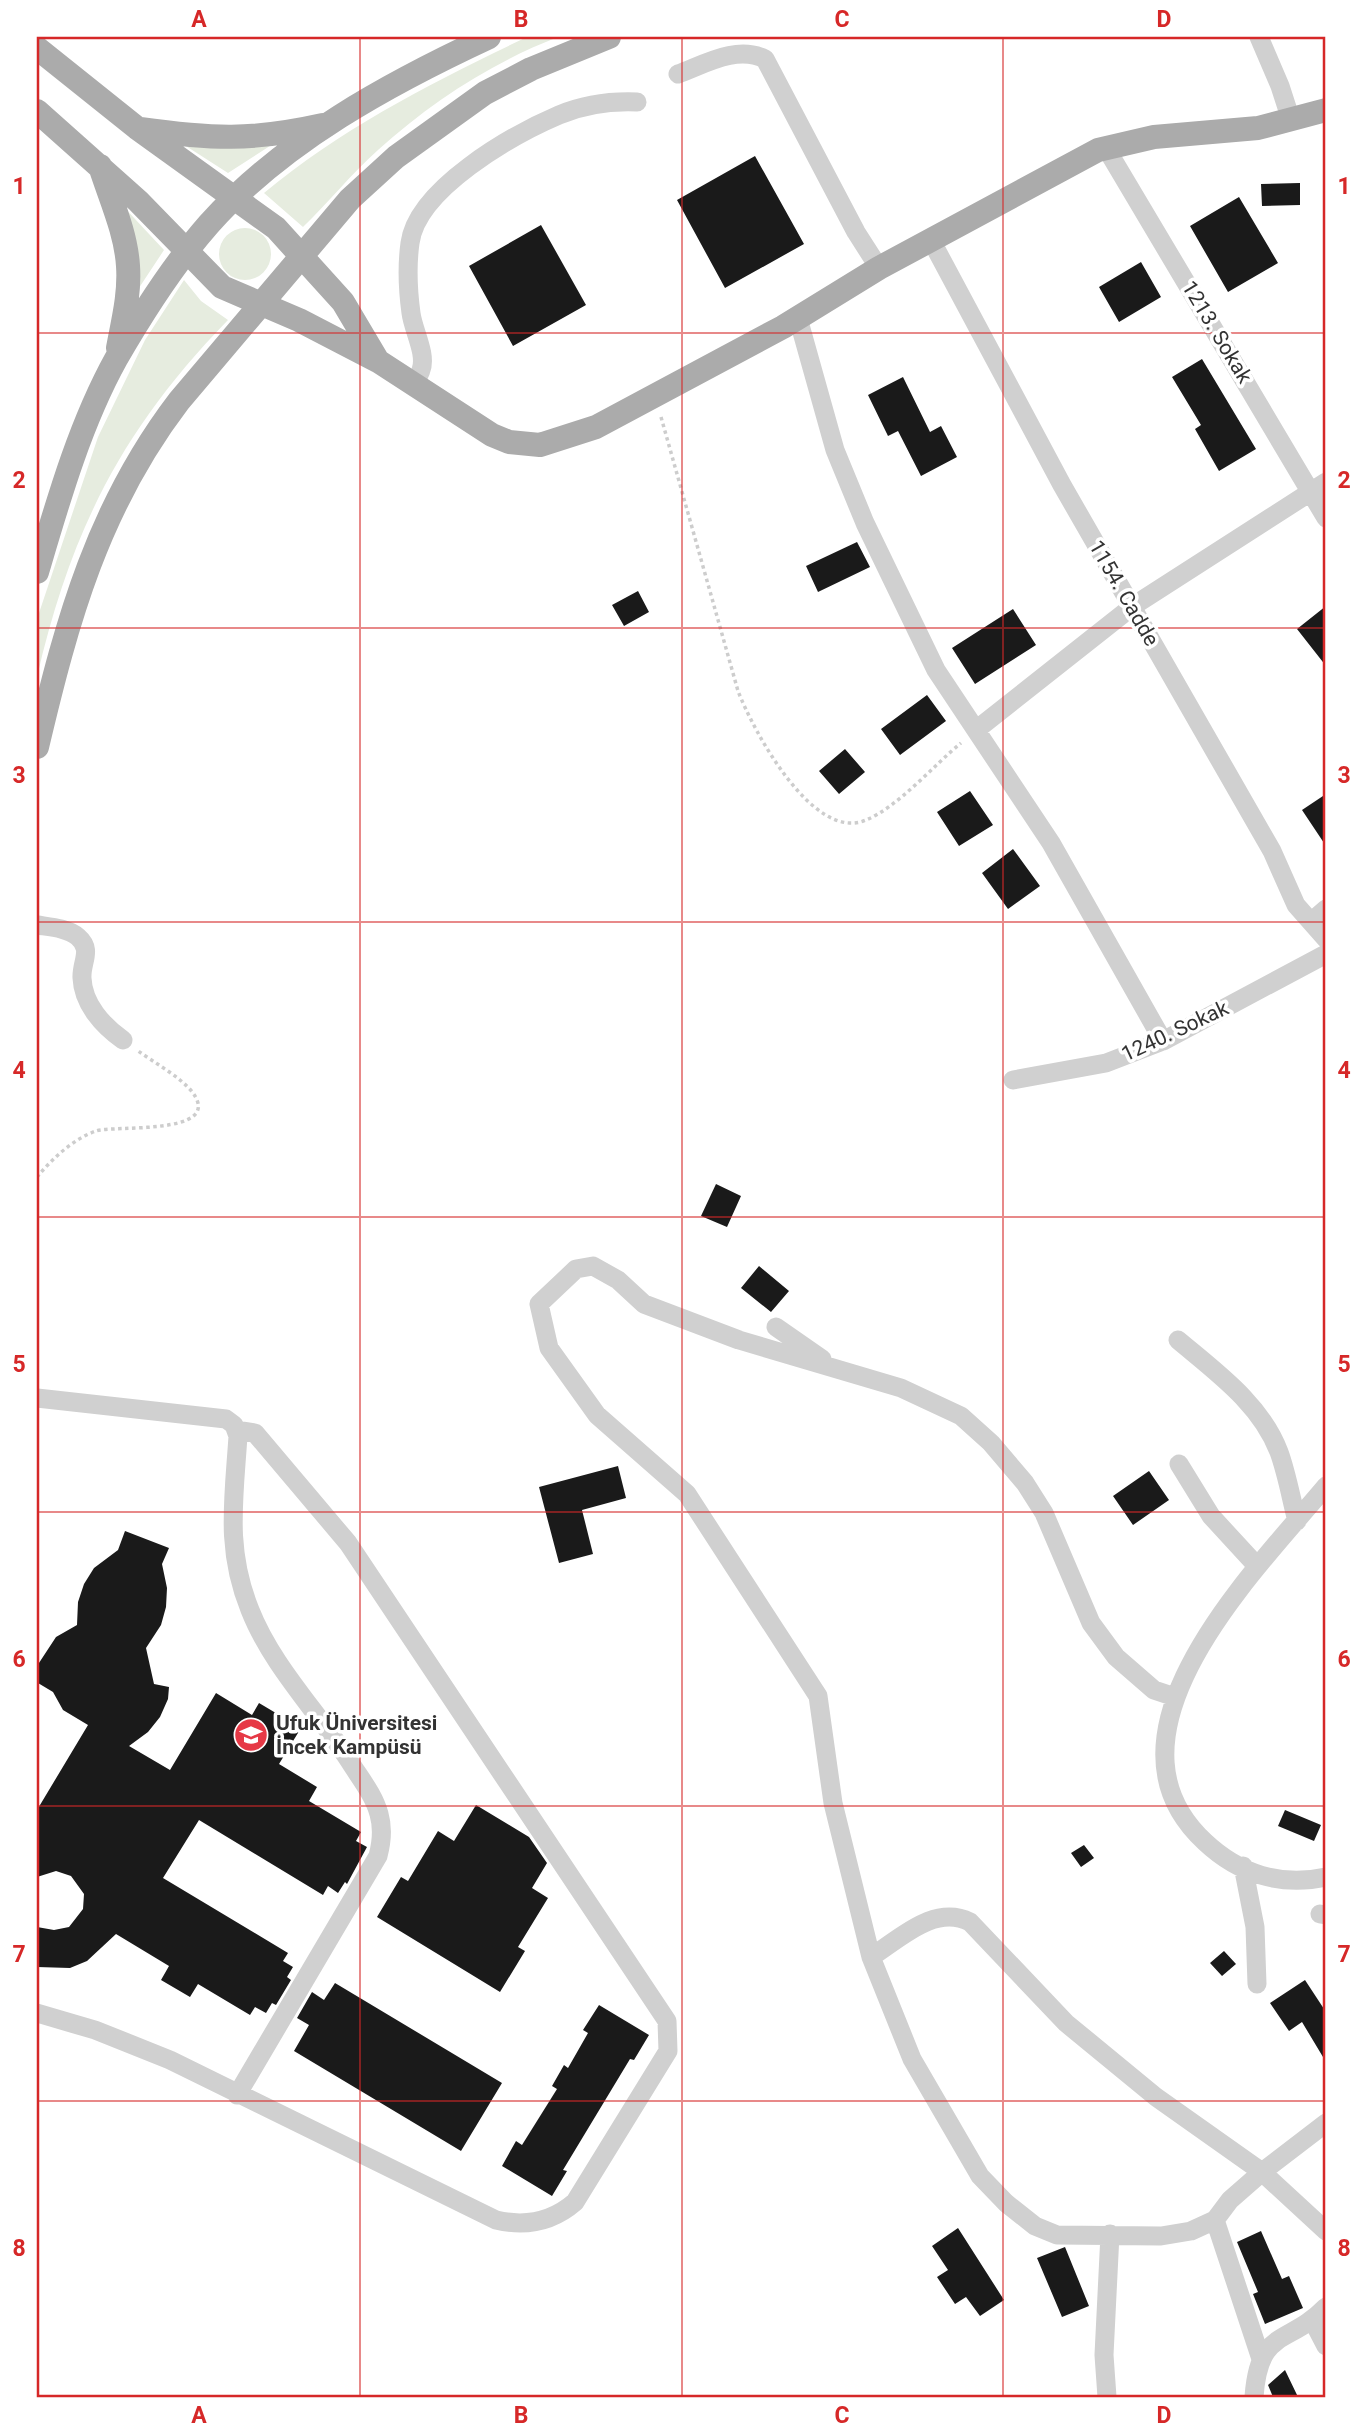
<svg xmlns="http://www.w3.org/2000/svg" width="1363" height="2434" font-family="Roboto,sans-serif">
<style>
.green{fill:#e6ecdf}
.building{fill:#1a1a1a}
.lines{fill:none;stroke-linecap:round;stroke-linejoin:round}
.path{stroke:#cdcdcd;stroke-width:3.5;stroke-dasharray:3.5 3.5;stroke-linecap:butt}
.minor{stroke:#d0d0d0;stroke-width:19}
.major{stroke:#ababab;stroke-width:24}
.grid{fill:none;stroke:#d62828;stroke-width:2;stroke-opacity:0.55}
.labels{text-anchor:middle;stroke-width:7;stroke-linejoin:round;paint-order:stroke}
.street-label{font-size:21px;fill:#333;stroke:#fff}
.poi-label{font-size:21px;font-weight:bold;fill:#333;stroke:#fff;text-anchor:start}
.neatline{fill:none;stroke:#d62828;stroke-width:2.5}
.grid-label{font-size:23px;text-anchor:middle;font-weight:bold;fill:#d62828}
</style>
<rect width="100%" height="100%" fill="#fff"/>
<path class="green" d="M527,37H558C491,63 431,102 378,150C351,174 329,202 303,227L264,193C343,127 435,81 527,37Z
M175,139L276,142L228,173Z
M121,204L164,250L133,297Z
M219 254a26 26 0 1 1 52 0a26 26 0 1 1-52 0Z
M184,280L201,301L228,320C122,429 71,530 37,677L38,616L98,437L145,340Z"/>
<path class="building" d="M755,156L804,244L725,288L677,200Z
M1300,183V205L1262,206L1261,184Z
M1239,197L1278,263L1228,292L1190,226Z
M541,225L586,305L513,346L469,266Z
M1141,262L1161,297L1119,322L1099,287Z
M1202,359L1256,449L1219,471L1195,429L1201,425L1172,377Z
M903,377L930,432L941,426L957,457L921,476L898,431L888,436L868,395Z
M857,542L870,567L818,592L806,566Z
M638,591L649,612L624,626L612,605Z
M1326,606V666L1297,629Z
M1013,609L1036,645L975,684L952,648Z
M927,695L946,721L900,755L881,729Z
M845,749L865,772L839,794L819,771Z
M970,791L993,825L959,846L937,812Z
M1326,794V846L1302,810Z
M1013,849L1040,886L1008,909L982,873Z
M716,1184L741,1196L727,1227L701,1216Z
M759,1266L789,1291L771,1312L741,1288Z
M618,1466L626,1498L582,1510L593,1554L559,1563L539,1487Z
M1149,1471L1169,1500L1133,1525L1113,1496Z
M125,1531L169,1548L162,1564L167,1588L166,1607L161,1625L146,1648L154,1684L169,1687L168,1699L160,1717L148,1732L129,1746L170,1770L216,1693L252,1715L259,1703L301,1728L279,1764L317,1787L309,1801L361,1832L356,1841L367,1847L347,1884L345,1882L338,1893L328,1886L323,1895L199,1820L163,1878L288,1953L283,1961L293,1967L287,1977L291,1980L276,2005L272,2003L266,2013L255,2007L250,2015L198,1984L190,1997L161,1980L169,1966L116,1934L87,1961L70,1968L37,1967V1927L54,1930L69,1927L83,1909L84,1894L71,1876L56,1871L37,1877V1810L88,1725L63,1710L53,1692L38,1683L37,1666L56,1637L77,1625L78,1602L84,1584L94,1568L118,1550Z
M476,1805L529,1837L547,1863L532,1888L548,1898L518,1947L525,1951L500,1992L377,1917L401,1877L408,1881L438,1831L454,1841Z
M1285,1810L1321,1825L1314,1841L1278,1826Z
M1084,1845L1094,1858L1081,1867L1071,1853Z
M1224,1951L1236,1964L1222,1976L1210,1963Z
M1305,1980L1326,2012V2062L1302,2022L1289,2031L1270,2003Z
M335,1983L502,2083L461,2151L294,2051L309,2025L297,2018L312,1992L324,2000Z
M599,2005L649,2035L634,2060L630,2059L563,2170L567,2171L552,2196L502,2166L516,2141L522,2145L557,2089L552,2086L564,2065L568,2068L588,2033L583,2030Z
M958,2228L1004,2300L980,2316L966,2297L955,2304L937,2277L948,2270L932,2246Z
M1261,2231L1282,2279L1289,2276L1303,2308L1265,2324L1253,2294L1258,2292L1237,2242Z
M1065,2247L1089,2306L1062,2317L1037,2258Z
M1285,2370L1298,2397H1273L1268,2385Z"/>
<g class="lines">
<path class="path" d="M661,417L738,691C753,730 813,843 866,820C898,807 934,765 961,743
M37,1177C52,1159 73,1139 96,1131C112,1125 224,1136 193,1093C180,1076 154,1063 137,1050"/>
<path class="minor" d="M1259,37L1280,86L1291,120
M678,74C705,64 737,45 765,59L856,232L879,268
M1106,148L1326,518
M931,240L1062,485L1272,851L1296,905L1326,939
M798,318L835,450L865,523L936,670L1051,843L1163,1041
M413,384C416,380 420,375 421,370C427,354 413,330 411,313C408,291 407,265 410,243C417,189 512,135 559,115C583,105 612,101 637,102
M976,730L1133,606L1326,482
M1311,922L1326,909
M37,925C50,927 68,928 78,937C93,950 81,962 82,978C83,1004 103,1026 123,1040
M1013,1080L1106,1063L1163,1041L1326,954
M776,1327L822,1359
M1178,1340C1216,1372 1261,1404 1279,1452C1287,1474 1291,1498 1297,1521
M37,1398L226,1419L234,1425L238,1436C234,1499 225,1549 250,1610C272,1666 318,1712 350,1762C360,1778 374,1795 379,1814C383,1828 382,1841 378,1856L237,2095
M1179,1464L1211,1516L1257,1566
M1326,1486C1257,1569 1088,1734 1205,1842C1239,1874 1281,1887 1326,1877
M1175,1697L1154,1690L1116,1657L1091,1623L1044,1513L1025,1483L991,1443L961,1416L901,1388L739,1340L644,1304L618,1280L593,1266L576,1269L539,1304L549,1348L597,1415L687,1494L818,1696L833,1803L871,1957L912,2059L980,2176L1006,2203L1035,2226L1057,2235L1161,2236L1191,2231L1215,2220L1230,2200L1262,2172L1326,2123
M1243,1866L1255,1927L1257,1984
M1320,1914L1326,1915
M871,1957C900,1939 934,1904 970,1922L1066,2023L1156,2097L1262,2172L1326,2231
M37,2013L95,2030L170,2060L496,2220C526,2227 552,2222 575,2202L668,2051L667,2021L348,1543L255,1433L237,1430
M1215,2220L1261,2359
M1313,2321L1326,2346
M1107,2397L1104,2355L1110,2234
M1254,2397C1259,2327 1288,2346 1326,2307"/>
<path class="major" d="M37,48L137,128L276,228L343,302L378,361
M37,111L138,201L222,287L299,320L378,361L492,435L509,442L540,445L596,427L783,327L879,268L1098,150L1154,137L1258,128L1326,110
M140,129C212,139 251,141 323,125
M100,166C110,198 126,232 128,266C130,294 123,321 118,348
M37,572C58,501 80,424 116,359C143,312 173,265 209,224C283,141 390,83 489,37
M37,747C67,620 98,507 179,401L350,199L396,157L485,93L531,69L609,37"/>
</g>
<path class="grid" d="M360,37V2397M682,37V2397M1003,37V2397M37,333H1326M37,628H1326M37,922H1326M37,1217H1326M37,1512H1326M37,1806H1326M37,2101H1326"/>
<defs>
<g id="university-disc" transform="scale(1.75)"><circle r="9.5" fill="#e63946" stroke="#fff"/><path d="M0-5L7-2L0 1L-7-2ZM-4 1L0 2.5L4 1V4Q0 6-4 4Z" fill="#fff"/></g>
</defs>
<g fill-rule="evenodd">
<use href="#university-disc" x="251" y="1735"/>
</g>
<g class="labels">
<g class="street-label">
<text transform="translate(1217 332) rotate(59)" y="7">1213. Sokak</text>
<text transform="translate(1124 593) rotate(60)" y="7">1154. Cadde</text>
<text transform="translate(1175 1031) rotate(-25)" y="7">1240. Sokak</text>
</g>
<g class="poi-label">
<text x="276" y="1730">Ufuk Üniversitesi<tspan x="276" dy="24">İncek Kampüsü</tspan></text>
</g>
</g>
<rect width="1363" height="2434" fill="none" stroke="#ffffff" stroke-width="77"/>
<rect x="38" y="38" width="1286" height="2358" class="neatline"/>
<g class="grid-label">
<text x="199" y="27">A</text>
<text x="521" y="27">B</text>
<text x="842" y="27">C</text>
<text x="1164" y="27">D</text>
<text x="19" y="194">1</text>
<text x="1344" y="194">1</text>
<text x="19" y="488">2</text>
<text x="1344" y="488">2</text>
<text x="19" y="783">3</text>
<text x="1344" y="783">3</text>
<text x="19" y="1078">4</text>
<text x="1344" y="1078">4</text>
<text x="19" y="1372">5</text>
<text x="1344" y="1372">5</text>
<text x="19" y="1667">6</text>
<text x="1344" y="1667">6</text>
<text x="19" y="1962">7</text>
<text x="1344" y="1962">7</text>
<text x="19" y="2256">8</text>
<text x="1344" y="2256">8</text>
<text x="199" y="2423">A</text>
<text x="521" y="2423">B</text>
<text x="842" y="2423">C</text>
<text x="1164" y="2423">D</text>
</g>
</svg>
